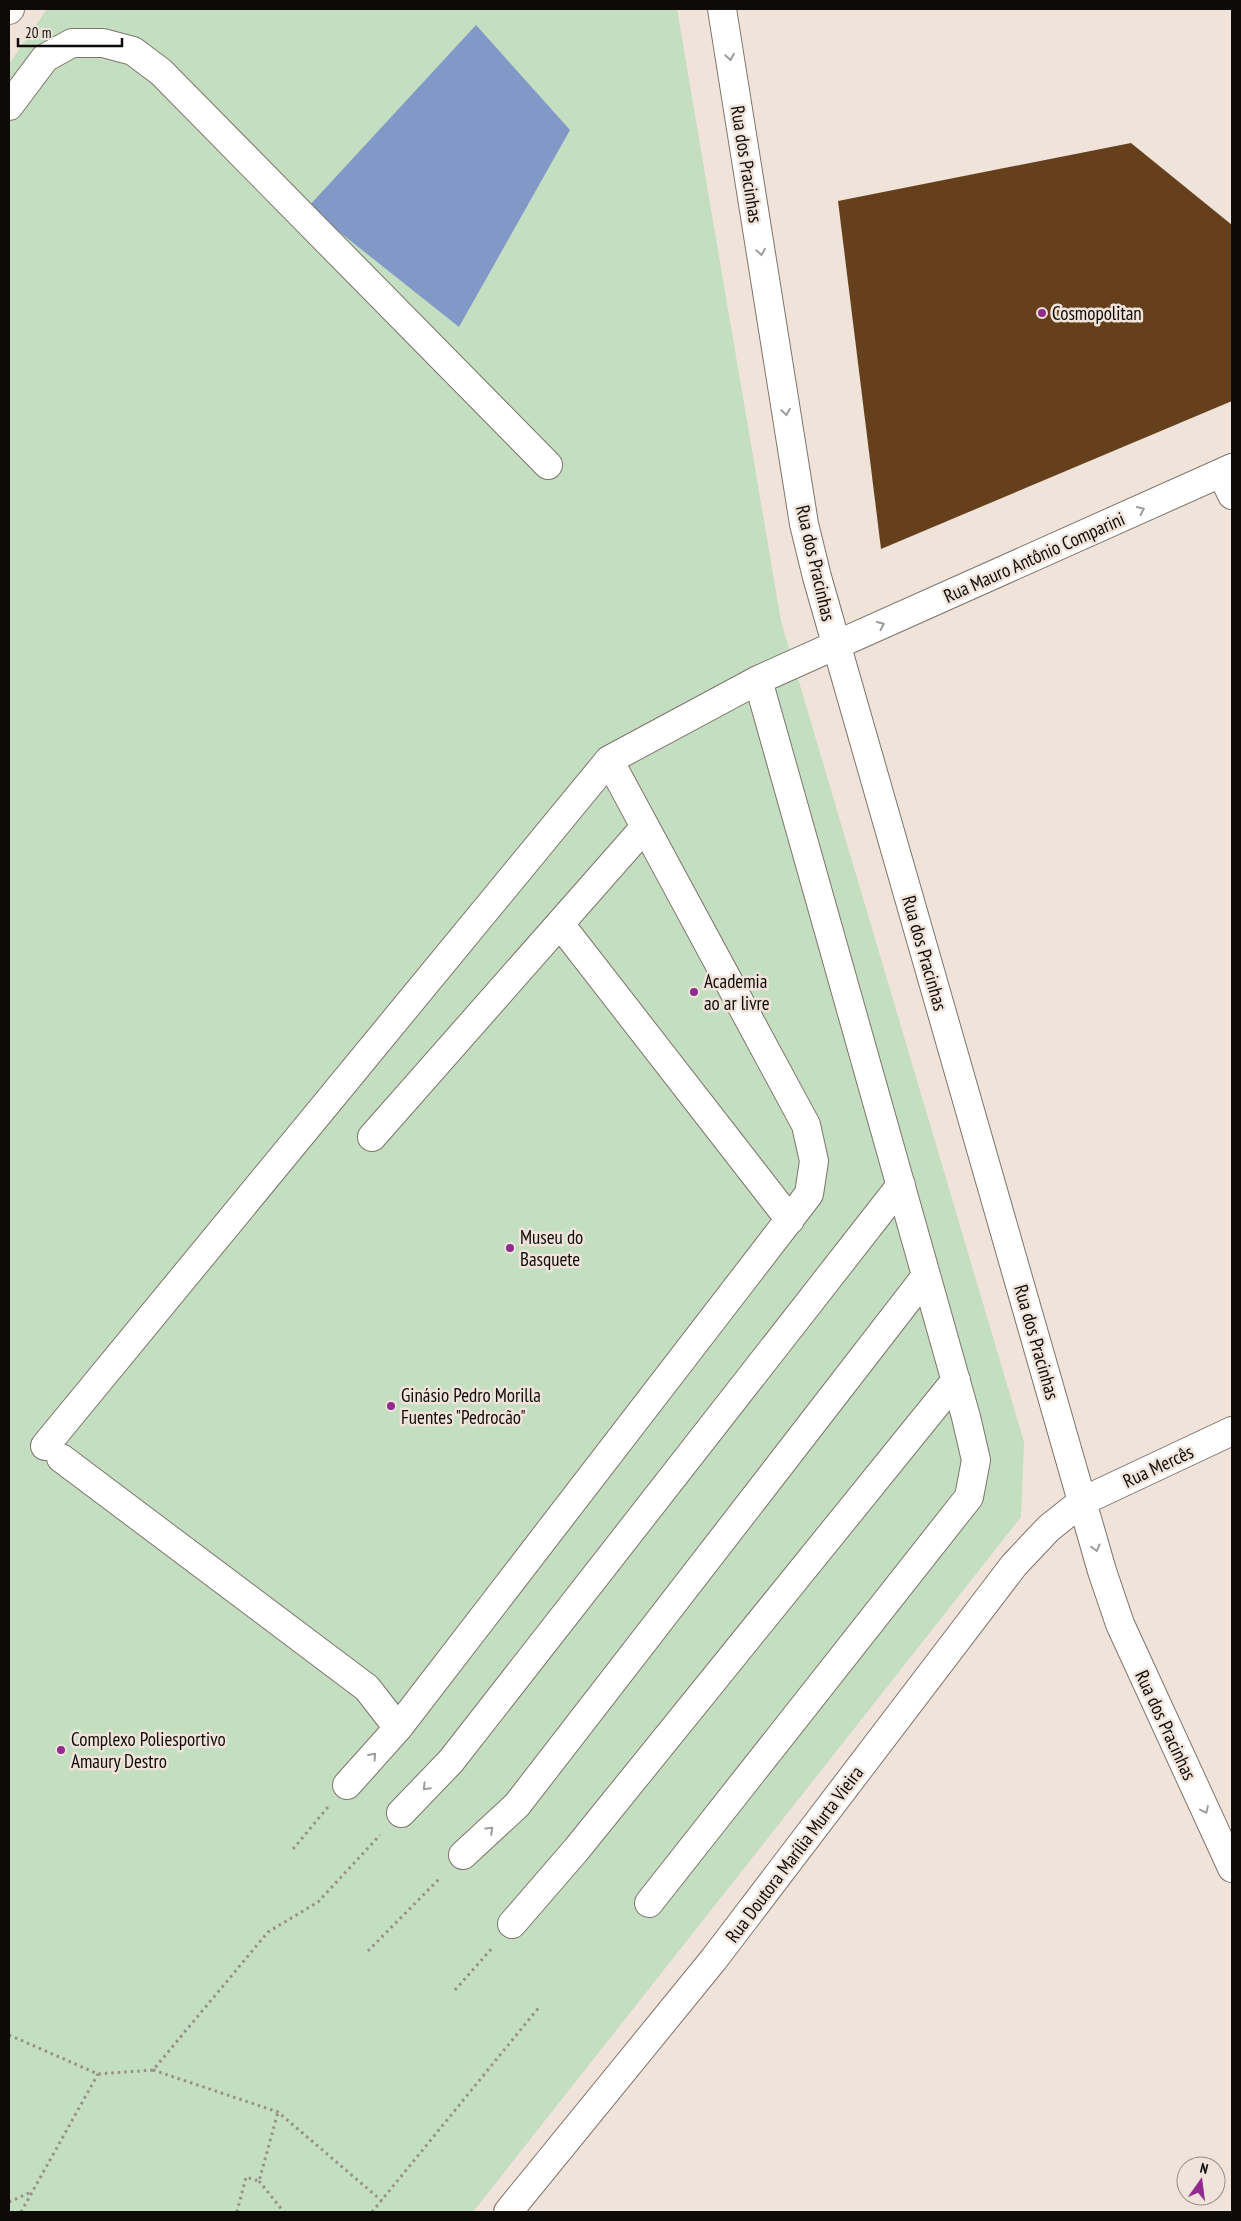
<svg xmlns="http://www.w3.org/2000/svg" width="1241" height="2221" font-family="'PT Sans Narrow',sans-serif">
<style>
.green{fill:#c3dec1}
.water{fill:#8299c7}
.building{fill:#66401c}
.lines{fill:none;stroke-linecap:round;stroke-linejoin:round}
.minor-casing{stroke:#7f746b;stroke-width:30}
.path{stroke:#988f88;stroke-width:3;stroke-dasharray:2.5 4;stroke-linecap:butt}
.minor{stroke:#fff;stroke-width:28}
.oneway{stroke:#9f9d9c}
.poi-dot{fill:#922b90;stroke:#f0e4da;stroke-width:2}
.labels{text-anchor:middle;stroke-width:5;stroke-linejoin:round;paint-order:stroke}
.street-label{font-size:19px;fill:#0e0a08;stroke:#f0e4da}
.poi-label{font-size:19px;fill:#0e0a08;stroke:#f0e4da;text-anchor:start}
</style>
<rect width="100%" height="100%" fill="#f0e4da"/>
<path class="green" d="M47,9H677L781,621L1024,1442L1021,1517L473,2212H9V64Z"/>
<path class="water" d="M476,25L570,130L459,327L308,207Z"/>
<path class="building" d="M1131,143L1232,225V401L881,549L838,201Z"/>
<g class="lines">
<g class="minor-casing">
<path id="minor" d="M722,9L804,524L817,577L1102,1571L1120,1624L1232,1868
M9,10L10,9
M9,106L45,58L72,43H103L133,51L161,72L548,465
M1222,474L1232,495
M560,924L790,1220
M372,1137L645,827
M45,1446L609,760L758,680L1232,468
M61,1458L367,1688L398,1728
M347,1785L398,1728L809,1194L814,1161L806,1125L609,760
M401,1813L451,1761L901,1185
M463,1855L517,1805L926,1276
M649,1903L969,1497L976,1460L966,1417L758,680
M512,1924L576,1850L956,1380
M508,2212L714,1959L1014,1565L1049,1528L1083,1501L1232,1431"/>
</g>
<path class="path" d="M293,1849L328,1807
M368,1951L441,1877
M455,1990L493,1947
M9,2035L98,2074L153,2070L268,1932L318,1902L380,1835
M153,2070L278,2112L382,2201
M259,2181L284,2212
M9,2202L31,2192
M21,2212L98,2074
M237,2212L246,2177L259,2181L278,2112
M372,2212L540,2006"/>
<use href="#minor" class="minor"/>
</g>
<defs><path id="oneway-chevron" d="M-2-3.5L2.5 0L-2 3.5" fill="none" stroke-width="1.6" stroke-linecap="round" stroke-linejoin="round" transform="scale(1.25)"/></defs>
<g class="oneway">
<use href="#oneway-chevron" transform="translate(730 57) rotate(81)"/>
<use href="#oneway-chevron" transform="translate(761 252) rotate(81)"/>
<use href="#oneway-chevron" transform="translate(786 412) rotate(81)"/>
<use href="#oneway-chevron" transform="translate(1141 510) rotate(-24)"/>
<use href="#oneway-chevron" transform="translate(881 625) rotate(-24)"/>
<use href="#oneway-chevron" transform="translate(1096 1548) rotate(75)"/>
<use href="#oneway-chevron" transform="translate(373 1756) rotate(-48)"/>
<use href="#oneway-chevron" transform="translate(426 1787) rotate(134)"/>
<use href="#oneway-chevron" transform="translate(1205 1810) rotate(65)"/>
<use href="#oneway-chevron" transform="translate(490 1830) rotate(-43)"/>
</g>
<g class="poi-dot">
<circle cx="1042" cy="313" r="5"/>
<circle cx="694" cy="992" r="5"/>
<circle cx="510" cy="1248" r="5"/>
<circle cx="391" cy="1406" r="5"/>
<circle cx="61" cy="1750" r="5"/>
</g>
<g class="labels">
<g class="street-label">
<text transform="translate(747 164) rotate(81)" y="7">Rua dos Pracinhas</text>
<text transform="translate(1034 557) rotate(-24)" y="7">Rua Mauro Antônio Comparini</text>
<text transform="translate(816 563) rotate(77)" y="7">Rua dos Pracinhas</text>
<text transform="translate(925 953) rotate(74)" y="7">Rua dos Pracinhas</text>
<text transform="translate(1037 1342) rotate(74)" y="7">Rua dos Pracinhas</text>
<text transform="translate(1158 1466) rotate(-25)" y="7">Rua Mercês</text>
<text transform="translate(1166 1725) rotate(65)" y="7">Rua dos Pracinhas</text>
<text transform="translate(794 1854) rotate(-53)" y="7">Rua Doutora Marília Murta Vieira</text>
</g>
<g class="poi-label">
<text x="1052" y="320">Cosmopolitan</text>
<text x="704" y="988">Academia<tspan x="704" dy="22">ao ar livre</tspan></text>
<text x="520" y="1244">Museu do<tspan x="520" dy="22">Basquete</tspan></text>
<text x="401" y="1402">Ginásio Pedro Morilla<tspan x="401" dy="22">Fuentes "Pedrocão"</tspan></text>
<text x="71" y="1746">Complexo Poliesportivo<tspan x="71" dy="22">Amaury Destro</tspan></text>
</g>
</g>
<rect width="1241" height="2221" fill="none" stroke="#0e0a08" stroke-width="20"/>
<g transform="translate(1201 2181) rotate(14)"><circle r="24" fill="#f0e4da" stroke="#968d86"/>
<path d="M0-4L9 19L0 12L-9 19Z" fill="#922b90"/>
<text y="-8" font-size="14" font-weight="bold" text-anchor="middle" fill="#0e0a08">N</text>
</g>
<path d="M18 38v8h104v-8" fill="none" stroke="#0e0a08" stroke-width="2.5"/>
<text x="25" y="38" font-size="15" fill="#0e0a08" stroke="#f0e4da" stroke-width="4" paint-order="stroke">20 m</text>
</svg>
